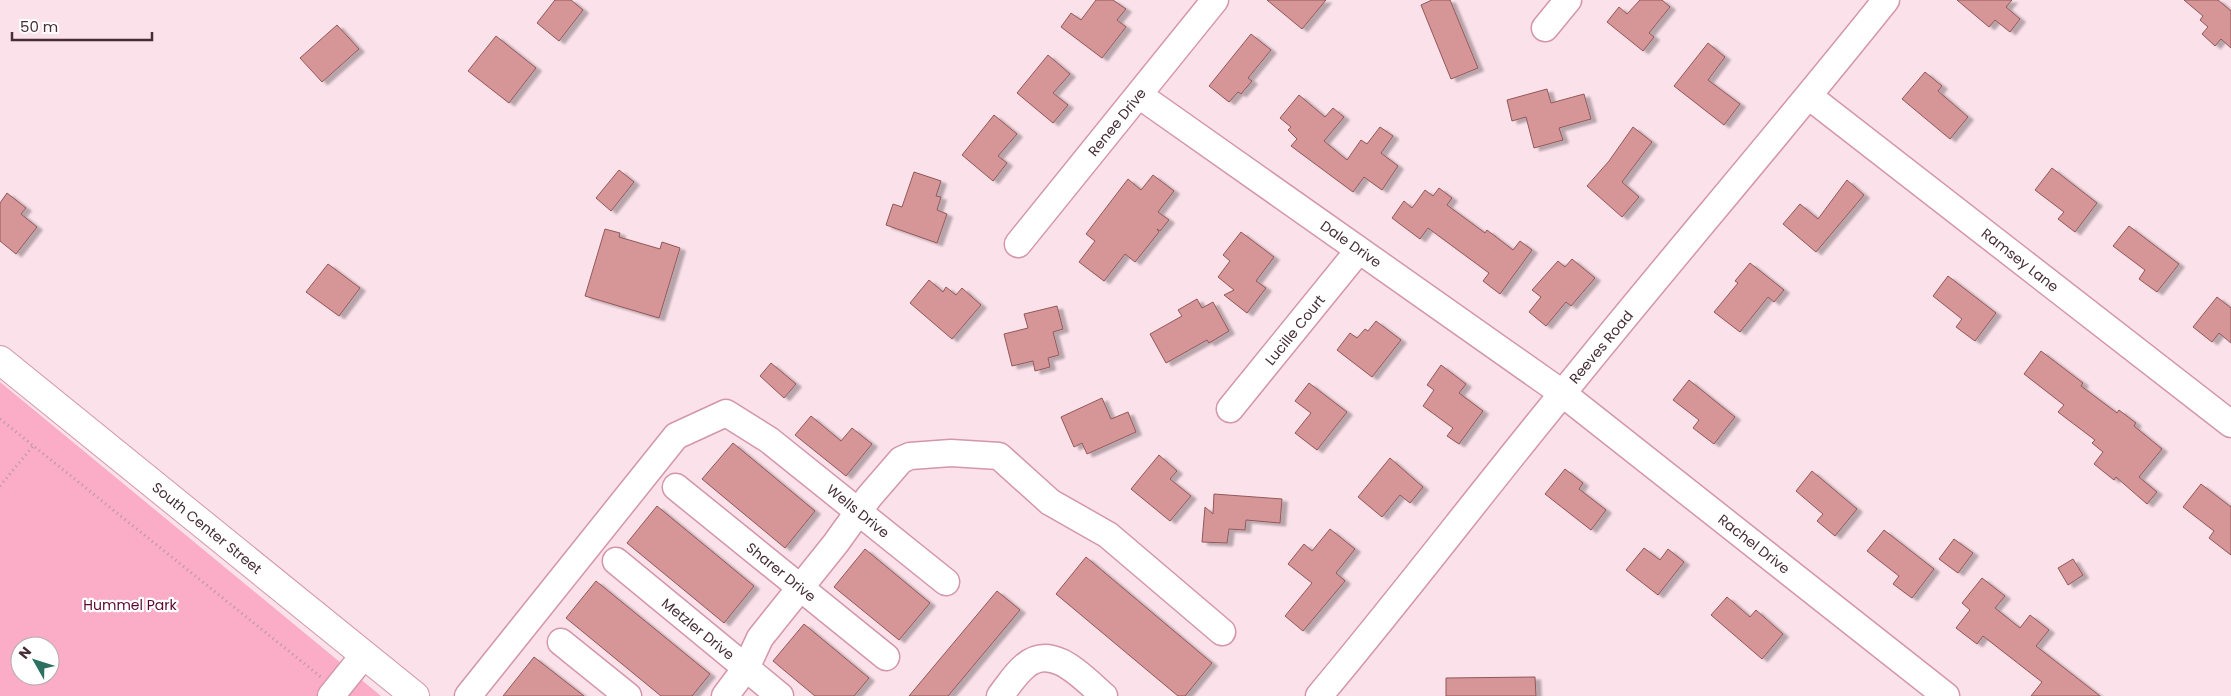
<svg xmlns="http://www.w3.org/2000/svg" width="2231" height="696" font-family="Poppins,sans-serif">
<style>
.green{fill:#fbacc7;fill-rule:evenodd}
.building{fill:#d69698;stroke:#91585a;filter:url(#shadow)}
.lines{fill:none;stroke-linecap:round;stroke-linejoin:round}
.minor-casing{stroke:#d396ab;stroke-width:29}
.major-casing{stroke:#d396ab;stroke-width:30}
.path{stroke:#b0979f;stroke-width:3;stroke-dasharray:1 4;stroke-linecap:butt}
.minor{stroke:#fff;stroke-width:26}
.major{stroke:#fff;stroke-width:28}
.labels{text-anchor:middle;stroke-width:4.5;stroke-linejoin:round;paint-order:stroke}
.street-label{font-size:14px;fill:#462e36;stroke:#fff}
.park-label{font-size:14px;fill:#5b0731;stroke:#fff}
</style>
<defs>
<filter id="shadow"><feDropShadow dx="5.5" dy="3" stdDeviation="1" flood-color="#0004"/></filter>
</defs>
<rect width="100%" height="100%" fill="#fbe1e9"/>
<path class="green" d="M0,382L381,696H0ZM20,646H50V676H20Z"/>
<path class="building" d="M555,0H571L583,10L559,41L537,23Z
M1096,0H1113L1126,9L1117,20L1126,27L1102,58L1061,27L1071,13L1081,20Z
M1267,0H1326L1302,29Z
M1432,0H1450L1478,68L1451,79L1421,5Z
M1640,0H1662L1670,7L1649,33L1654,37L1643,51L1607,22L1619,7L1627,14Z
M1957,0H2012L2006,7L2020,19L2010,32L1995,20L1989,27Z
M2184,0H2218L2231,11V48L2221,39L2215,46L2202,34L2208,27L2200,20L2203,16Z
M337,25L359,49L322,82L300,58Z
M1251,34L1271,50L1248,78L1252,81L1241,94L1238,92L1229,102L1209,86Z
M496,36L536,68L509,103L468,71Z
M1708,43L1725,57L1708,80L1740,104L1724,125L1674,86Z
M1048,55L1070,74L1053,93L1068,105L1053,123L1017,93Z
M1925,72L1942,86L1938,91L1968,117L1950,139L1902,99Z
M1547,89L1551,103L1584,94L1591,119L1559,128L1563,140L1534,148L1526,117L1512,121L1507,100Z
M1299,95L1325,117L1333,108L1344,117L1324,141L1347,160L1361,140L1367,144L1380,127L1393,136L1381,153L1398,166L1382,190L1364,177L1353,192L1291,146L1297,139L1288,130L1291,127L1280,118Z
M994,115L1017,134L998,156L1007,163L993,181L962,155Z
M1633,127L1652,142L1622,182L1639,197L1622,217L1587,186L1609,161Z
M2052,168L2097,203L2075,232L2058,219L2064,212L2035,190Z
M619,170L634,182L611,211L596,198Z
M914,172L941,181L936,196L941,197L937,210L947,214L937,243L886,225L893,204L902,207Z
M1153,175L1174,191L1158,212L1169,220L1160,231L1157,229L1159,232L1135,262L1125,254L1104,281L1079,262L1095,241L1086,234L1128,179L1141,190Z
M1847,180L1864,195L1816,252L1783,224L1800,204L1818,219Z
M1439,188L1452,198L1447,205L1485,233L1487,230L1513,250L1520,241L1532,250L1500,294L1483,281L1489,273L1428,228L1420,239L1392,218L1404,201L1412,208L1425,190L1433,196Z
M7,193L26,208L21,214L37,227L16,254L0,241V203Z
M2129,226L2179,264L2157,292L2139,279L2145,270L2113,246Z
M605,229L620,233L619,237L660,249L662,242L680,248L659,318L585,296Z
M1241,232L1274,257L1256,281L1266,288L1247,313L1224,295L1234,290L1218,277L1230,261L1223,255Z
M1572,259L1595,278L1571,306L1566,302L1546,326L1529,312L1541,297L1532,290L1558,261L1565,267Z
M1750,263L1784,290L1774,302L1768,297L1740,332L1714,312L1738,283L1735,281Z
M328,264L360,288L339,316L306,292Z
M1948,276L1996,313L1975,341L1956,327L1962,319L1933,296Z
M929,280L943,292L946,287L956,295L962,288L981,305L952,339L910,303Z
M2217,297L2231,308V343L2219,333L2212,342L2193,327Z
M1197,299L1202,308L1213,302L1229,331L1209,343L1207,340L1166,363L1150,334L1182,316L1178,310Z
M1057,306L1063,329L1053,332L1059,355L1048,358L1050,367L1035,371L1033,361L1012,366L1004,334L1028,328L1024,314Z
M1376,321L1401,340L1372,377L1337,350L1350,333L1357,338L1365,329L1368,331Z
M2041,351L2083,383L2081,386L2117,413L2119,410L2136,423L2134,426L2162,449L2139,477L2157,492L2147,504L2116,477L2114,480L2094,464L2103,452L2092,443L2095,440L2058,412L2064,405L2024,374Z
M771,363L796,384L784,398L760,376Z
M1441,365L1466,384L1459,393L1483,411L1459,444L1447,436L1453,428L1423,406L1434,390L1427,385Z
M1689,380L1735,417L1714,444L1693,428L1699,420L1673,400Z
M1309,383L1347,412L1317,450L1295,433L1311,413L1295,401Z
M1102,398L1111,419L1128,412L1136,432L1087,454L1082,443L1074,447L1061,417Z
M811,416L841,441L852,428L872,444L846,476L795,435Z
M733,443L815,511L785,548L702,479Z
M1159,455L1177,471L1170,479L1191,496L1170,521L1131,489Z
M1390,458L1423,487L1410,503L1400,495L1382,517L1358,497Z
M1565,469L1583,483L1579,489L1606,510L1591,530L1545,494Z
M1812,471L1857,509L1835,536L1817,521L1823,514L1796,491Z
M2201,484L2231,507V555L2209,538L2214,531L2183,507Z
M1214,494L1282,499L1280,523L1246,520L1245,530L1229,529L1227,543L1202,542L1205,507L1213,514Z
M657,506L754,586L724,623L627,543Z
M1330,529L1355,549L1336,573L1345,581L1303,631L1285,616L1312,583L1288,564L1304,544L1312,551Z
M1884,530L1934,569L1912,598L1893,584L1899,576L1867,551Z
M1954,539L1973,553L1958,573L1939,559Z
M1644,548L1660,560L1668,549L1684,562L1658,595L1626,570Z
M865,549L930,603L899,640L834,587Z
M1086,557L1212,663L1185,696H1178L1056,594Z
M2073,559L2083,575L2068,585L2058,568Z
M1982,578L2005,596L1995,608L2020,628L2030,615L2049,630L2036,646L2100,696H2031L2042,682L1983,636L1977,644L1956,628L1970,610L1962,603Z
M596,581L710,674L692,696H661L566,618Z
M997,591L1020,610L948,696H909Z
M1727,597L1750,617L1756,610L1783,634L1762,659L1711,615Z
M804,624L869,678L854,696H815L773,661Z
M534,657L584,696H503Z
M1535,677L1536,696H1446V678Z"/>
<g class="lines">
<g class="minor-casing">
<path id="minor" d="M1545,28L1568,0
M1139,95L1562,393L1946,696
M1810,97L2231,424
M1018,244L1215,0
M1230,409L1359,250
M676,487L886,657
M616,561L780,696
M561,642L628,696
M331,696L364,655
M468,696L676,436L726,413L769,440L946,582
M725,696L746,668L760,638L836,543L869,497L901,460L910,456L951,453L999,456L1050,502L1108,535L1222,632
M1000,696C1008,686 1015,674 1025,666C1053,642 1084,679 1104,696
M1319,696C1402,597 1480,494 1562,394C1669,261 1780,133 1886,0"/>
</g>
<g class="major-casing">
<path id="major" d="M0,360L415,696"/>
</g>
<path class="path" d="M0,419L321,677
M0,486L33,446"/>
<use href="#minor" class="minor"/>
<use href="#major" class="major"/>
</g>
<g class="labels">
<g class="street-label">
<text transform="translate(1117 122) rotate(-51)" y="5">Renee Drive</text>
<text transform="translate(1351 244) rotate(35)" y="5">Dale Drive</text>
<text transform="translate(2020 260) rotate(38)" y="5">Ramsey Lane</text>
<text transform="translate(1295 330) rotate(-51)" y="5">Lucille Court</text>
<text transform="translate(1601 347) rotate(-50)" y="5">Reeves Road</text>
<text transform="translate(858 511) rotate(39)" y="5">Wells Drive</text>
<text transform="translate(207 528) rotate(39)" y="5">South Center Street</text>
<text transform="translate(1754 544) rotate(38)" y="5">Rachel Drive</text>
<text transform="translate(781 572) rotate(39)" y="5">Sharer Drive</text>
<text transform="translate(698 629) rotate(39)" y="5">Metzler Drive</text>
</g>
<g class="park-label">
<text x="130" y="610">Hummel Park</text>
</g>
</g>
<g transform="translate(35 661) rotate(309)"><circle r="24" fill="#ffffff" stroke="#b5abaf"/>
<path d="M0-4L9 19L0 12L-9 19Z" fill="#2c7062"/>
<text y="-8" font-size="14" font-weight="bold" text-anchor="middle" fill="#462e36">N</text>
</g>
<path d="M12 32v8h140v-8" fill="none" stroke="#462e36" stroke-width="2.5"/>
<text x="20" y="32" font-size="15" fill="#462e36" stroke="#ffffff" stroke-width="4" paint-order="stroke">50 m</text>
</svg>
